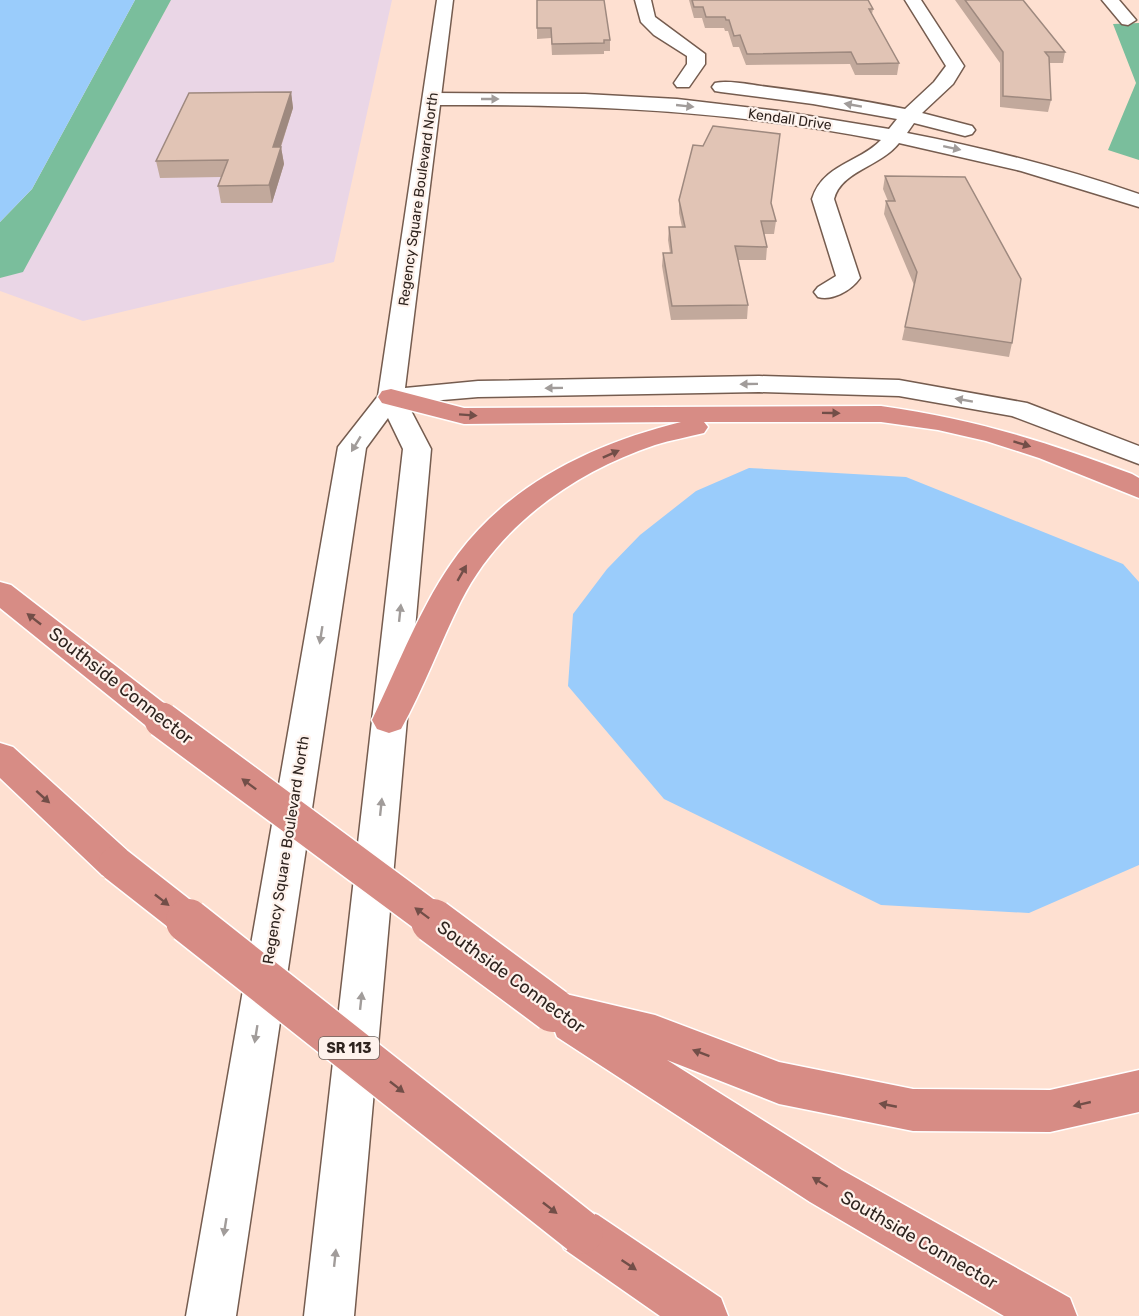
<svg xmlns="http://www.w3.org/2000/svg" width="1139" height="1316" font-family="Rubik,sans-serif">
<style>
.commercial{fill:#ead6e6}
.forest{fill:#7abe9c}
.water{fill:#9accfb}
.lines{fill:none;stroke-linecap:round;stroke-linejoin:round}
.street-casing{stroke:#755c4f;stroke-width:3}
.secondary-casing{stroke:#755c4f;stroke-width:3}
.highway-casing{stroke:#fff;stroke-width:3}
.street{fill:#fff;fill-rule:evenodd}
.secondary{fill:#fff;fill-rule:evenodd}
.highway{fill:#d78c85;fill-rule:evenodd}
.highway-bridge-far1-casing{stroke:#fff;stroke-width:38;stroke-linecap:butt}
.highway-bridge-casing{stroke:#fff;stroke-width:47;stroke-linecap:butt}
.highway-bridge-far1{stroke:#d78c85;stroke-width:35}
.highway-bridge{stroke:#d78c85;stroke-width:44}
.wall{fill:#c2a99c}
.shaded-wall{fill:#9e897f}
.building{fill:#e1c4b5;stroke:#9e897f;stroke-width:1.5}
.oneway{fill:#a19c9a}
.oneway2{fill:#724e48}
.labels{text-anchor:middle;stroke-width:4.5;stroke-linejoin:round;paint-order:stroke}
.far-street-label{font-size:14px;fill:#2f241f;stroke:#fef2ec}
.shield{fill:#fef2ec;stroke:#6d625c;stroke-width:1.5}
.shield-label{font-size:14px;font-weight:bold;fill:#2f241f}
.street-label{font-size:15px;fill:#2f241f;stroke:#fef2ec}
.near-street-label{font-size:18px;fill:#2f241f;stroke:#fef2ec}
</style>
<rect width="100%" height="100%" fill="#fee0d1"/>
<path class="commercial" d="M171,0H392L334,262L83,321L0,291V278L23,271Z"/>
<path class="forest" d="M135,0H171L23,272L0,278V222L32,189Z
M1139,23V160L1108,150L1136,83L1113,24Z"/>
<path class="water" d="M0,0H135L32,189L0,222Z
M749,468L906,477L1123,564L1139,582V865L1029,913L881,905L664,799L568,686L573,614L607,569L640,535L696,491Z"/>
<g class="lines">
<g class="street-casing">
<path id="street" d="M635,0H651L655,17L705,54V64L689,87H677L674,83L687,64V56L654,35L641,22Z
M905,0H921L964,66L953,84L922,113L972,126L975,130L972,134L965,136L914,123L907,133C985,148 1063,168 1139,194V207L1021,171L899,143C880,167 841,171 834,199L860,278C851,291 832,301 818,297L814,292L818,287L836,276L812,199C823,164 859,163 881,140C728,110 587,104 432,105L425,103L423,99L425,95L432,93L585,94L677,99L779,111L889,129L897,119L813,104L721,92L715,91L712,87L715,83C729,80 747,84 761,86C809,92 857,99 905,109L934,82L946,66Z
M1102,0H1119L1136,20L1128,25L1122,24Z"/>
</g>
<g class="secondary-casing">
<path id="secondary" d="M437,0H453L405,388L478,381L759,376L899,380L1027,403L1139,446V464L1012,416L899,396L759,392L478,397L407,403L431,449L354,1316H304L403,449L388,418L366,448L236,1316H186L338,447L378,396Z"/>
</g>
<g class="highway-casing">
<path id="highway" d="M391,389L464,408L881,406C973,419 1045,441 1132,474L1139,478V498L1039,458L986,441L938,430L881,422H704L708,427L704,433C688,437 671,440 655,445C575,472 500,524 461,601C440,643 424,688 401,729L389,733L377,729L372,720C398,666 422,602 458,554C512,482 596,443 681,422L464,424L382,403L378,397L382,391Z
M0,582L11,585L174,711L179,720L174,729L162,733L150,729L0,608Z
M0,743L13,747L130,853L135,864L130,875L116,880L102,875L0,778Z
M553,991L655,1015L779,1062L913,1089L1050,1090L1139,1070V1112L1050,1132L913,1131L779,1104L667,1060L842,1170L1070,1298L1077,1316H1004L810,1202L557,1037L554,1029L538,1023L532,1010L538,997Z
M581,1208L598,1215L721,1298L728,1316H660L564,1249L557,1232L564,1215Z"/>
</g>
<use href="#street" class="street"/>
<use href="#secondary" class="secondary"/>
<use href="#highway" class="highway"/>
<g class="highway-bridge-far1-casing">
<path id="highway-bridge-far1" d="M162,720L435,922
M116,864L190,922"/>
</g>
<g class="highway-bridge-casing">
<path id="highway-bridge" d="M188,921L581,1232
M433,921L553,1010"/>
</g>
<use href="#highway-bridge-far1" class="highway-bridge-far1"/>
<use href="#highway-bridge" class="highway-bridge"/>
</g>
<path class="wall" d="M537,0L610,40V51H604V54L552,55L551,38L537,39Z
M689,0H868L873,9L872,14L899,63L897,75H855L850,64L746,65L739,47H733L728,31H725L724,28H705L702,18H694Z
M955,0H1023L1065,52L1063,63H1049L1051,100L1048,112L1000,107V63Z
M291,92L293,108L281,147L284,164L272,203H221L218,186L221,177L160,178L156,161Z
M885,176L1012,343L1009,357L902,340L914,285L884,214L886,201H888L883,189Z
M679,200L771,204L776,221L774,234H764L767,247L766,260H738L748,305L747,319L671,320L662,266L663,253H670L668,240L669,227H682L679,213Z"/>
<path class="shaded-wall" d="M291,92L293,108L275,164L273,147Z
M281,147L284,164L272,203L269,185Z"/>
<path class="building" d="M537,0H604L610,40H604V43L552,44L551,28H537Z
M692,0H868L873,9H869L899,63L857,64L851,52L747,54L740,35L734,36L729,20H726L725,17H706L703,7H694Z
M965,0H1023L1065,52H1045L1049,57L1051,100L1003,96V52Z
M291,92L273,147H281L269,185L218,186L228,160L156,161L189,93Z
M713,126L780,134L771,203L776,221H761L767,247L735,246L748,305L672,306L663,253H672L669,227H685L679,200L693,145L703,146Z
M885,176L965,177L1021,279L1012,343L905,327L917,272L886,201H895Z"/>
<defs><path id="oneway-solid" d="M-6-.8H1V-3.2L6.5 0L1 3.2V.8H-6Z" transform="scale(1.5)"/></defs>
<g class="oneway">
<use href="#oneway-solid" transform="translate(490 99)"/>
<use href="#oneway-solid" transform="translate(853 105) rotate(-170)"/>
<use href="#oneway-solid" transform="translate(685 106) rotate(6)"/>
<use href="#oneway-solid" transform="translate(952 148) rotate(12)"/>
<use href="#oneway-solid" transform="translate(749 384) rotate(179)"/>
<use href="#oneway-solid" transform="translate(554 388) rotate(179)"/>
<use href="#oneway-solid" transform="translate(964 400) rotate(-170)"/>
<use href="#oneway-solid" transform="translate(356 444) rotate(121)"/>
<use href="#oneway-solid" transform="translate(400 613) rotate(-84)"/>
<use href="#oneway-solid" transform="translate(321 635) rotate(99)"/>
<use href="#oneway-solid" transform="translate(381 807) rotate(-84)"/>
<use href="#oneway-solid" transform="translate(361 1001) rotate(-84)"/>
<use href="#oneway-solid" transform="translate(256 1034) rotate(99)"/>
<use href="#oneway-solid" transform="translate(225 1227) rotate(99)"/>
<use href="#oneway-solid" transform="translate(335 1258) rotate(-84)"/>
</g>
<g class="oneway2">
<use href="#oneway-solid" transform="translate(831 413) rotate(1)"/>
<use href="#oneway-solid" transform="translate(468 415) rotate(4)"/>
<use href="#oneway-solid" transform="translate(1022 444) rotate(17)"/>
<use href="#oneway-solid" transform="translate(611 454) rotate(-24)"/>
<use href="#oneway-solid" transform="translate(462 573) rotate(-60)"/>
<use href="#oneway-solid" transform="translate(34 619) rotate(-142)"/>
<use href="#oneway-solid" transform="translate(249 784) rotate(-143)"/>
<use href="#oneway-solid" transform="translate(43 797) rotate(42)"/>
<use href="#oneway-solid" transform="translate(162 900) rotate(38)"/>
<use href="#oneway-solid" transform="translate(422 913) rotate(-143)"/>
<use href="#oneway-solid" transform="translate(701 1053) rotate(-159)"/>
<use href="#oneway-solid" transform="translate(397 1087) rotate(38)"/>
<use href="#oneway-solid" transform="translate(1082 1104) rotate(167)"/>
<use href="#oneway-solid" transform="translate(888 1105) rotate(-169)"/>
<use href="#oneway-solid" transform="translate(820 1182) rotate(-148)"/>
<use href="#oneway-solid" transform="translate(550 1208) rotate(38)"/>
<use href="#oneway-solid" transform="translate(629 1265) rotate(34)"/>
</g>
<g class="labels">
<g class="far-street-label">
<text transform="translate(790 119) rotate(8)" y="5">Kendall Drive</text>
<text transform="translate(418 199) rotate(-82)" y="5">Regency Square Boulevard North</text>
</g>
<rect class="shield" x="319" y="1037" width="60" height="22" rx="4.5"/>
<g class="shield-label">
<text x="349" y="1053">SR 113</text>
</g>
<g class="street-label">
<text transform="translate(286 850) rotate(-81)" y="5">Regency Square Boulevard North</text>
</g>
<g class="near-street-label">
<text transform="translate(121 686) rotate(38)" y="6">Southside Connector</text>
<text transform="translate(511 977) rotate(36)" y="6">Southside Connector</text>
<text transform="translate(919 1240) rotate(30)" y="6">Southside Connector</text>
</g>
</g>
</svg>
